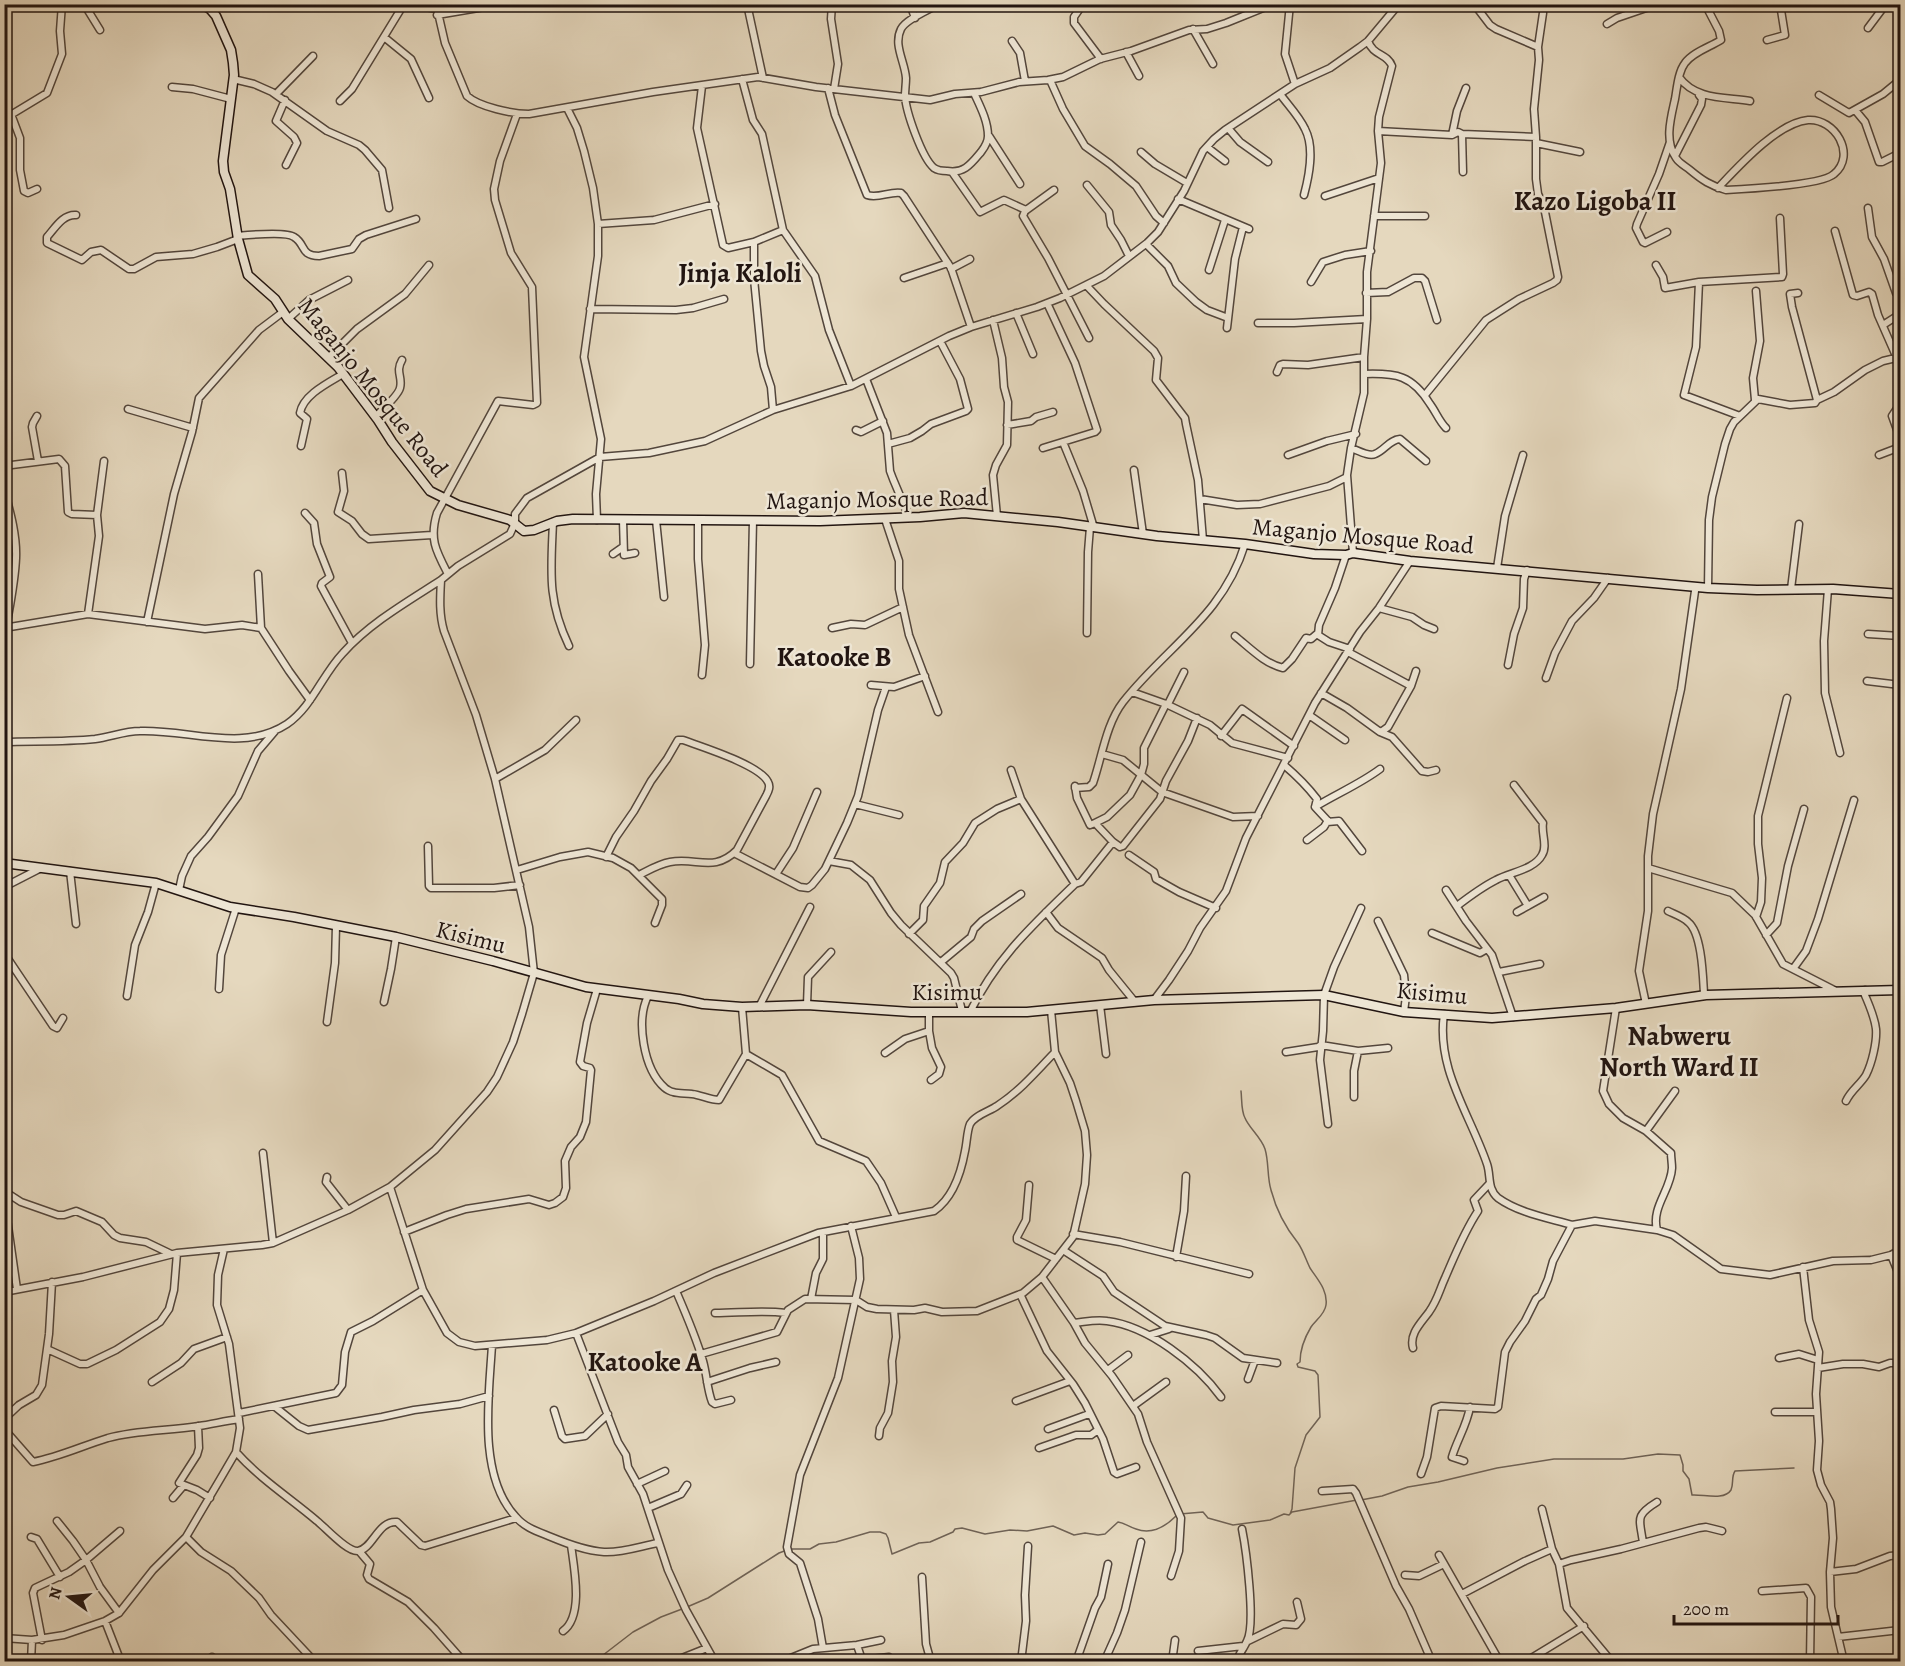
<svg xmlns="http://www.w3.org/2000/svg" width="1905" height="1666" font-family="Alegreya,serif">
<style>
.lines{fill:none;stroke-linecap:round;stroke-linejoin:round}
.stream{stroke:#6f6255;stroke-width:1.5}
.street-casing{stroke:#53463c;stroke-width:9}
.secondary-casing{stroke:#221511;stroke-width:11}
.street{stroke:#eee6d5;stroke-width:6}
.secondary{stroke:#eee6d5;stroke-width:8}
.labels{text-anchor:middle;stroke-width:5;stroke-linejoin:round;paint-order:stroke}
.street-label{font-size:24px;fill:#221511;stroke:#eee6d5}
.quarter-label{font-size:27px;font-weight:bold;fill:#221511;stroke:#eee6d5}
</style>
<rect width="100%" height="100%" fill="#e5d8be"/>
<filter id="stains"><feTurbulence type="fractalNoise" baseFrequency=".00333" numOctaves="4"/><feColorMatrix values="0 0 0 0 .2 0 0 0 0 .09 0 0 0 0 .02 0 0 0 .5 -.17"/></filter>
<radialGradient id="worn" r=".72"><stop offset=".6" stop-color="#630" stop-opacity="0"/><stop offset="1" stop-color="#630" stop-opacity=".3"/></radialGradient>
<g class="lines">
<path class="stream" d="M1241,1091C1242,1099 1241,1111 1245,1118C1249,1128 1261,1137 1265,1149C1269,1162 1267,1177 1271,1190C1276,1209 1285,1227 1298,1243C1303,1250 1306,1260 1310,1268C1317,1279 1328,1290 1326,1305C1325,1314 1316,1320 1311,1327C1305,1337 1300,1350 1300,1362L1297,1364L1298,1367L1315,1371L1318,1375L1320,1417L1306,1435L1295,1468L1292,1509L1290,1514
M1361,1500L1382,1496L1408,1487L1438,1482L1497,1468L1554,1459H1623L1658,1454L1680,1455L1683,1465V1471L1689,1479L1692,1495C1703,1494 1724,1501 1731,1490C1734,1483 1731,1477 1735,1471L1794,1468
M1180,1514L1203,1512L1208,1518L1233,1525L1270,1520L1284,1514L1289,1515L1292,1512L1357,1500
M791,1549H810L819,1544L836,1542L870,1532H880L886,1534L888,1538L892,1554L919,1543L930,1542L953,1532L955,1529L962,1528L985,1534L1010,1530L1027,1531L1053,1526L1074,1535L1085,1533L1098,1535L1105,1534L1118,1522C1125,1523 1129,1527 1136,1529C1152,1535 1165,1527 1176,1516
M687,1607L708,1598L779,1553L787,1550
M594,1662L633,1632L661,1617L682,1609"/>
<g class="street-casing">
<path id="street" d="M84,4L100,30
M406,4L438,9
M436,4L445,43L467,96C479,107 513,114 529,114L653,92L758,77L816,87L930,100L955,94L981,92L1019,82L1048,80L1063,77L1100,59L1131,51L1189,30L1207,29L1226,23L1273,4
M747,4L763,78
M832,4L831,19L838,64L834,89
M910,4L915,18
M939,4C929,10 906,19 901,29C893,45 905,62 906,78C906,84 905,90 905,96C906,112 922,158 934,168C937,170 943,171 947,171C964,174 971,164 981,152C984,148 988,143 988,136C988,121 980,106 974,93
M1083,4L1074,17V23L1101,59
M1290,4L1285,54L1295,84
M1705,4L1719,31L1721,40C1710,47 1693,52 1685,63C1678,72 1677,88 1675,99C1671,117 1664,141 1676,158C1679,163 1685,166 1690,170C1702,180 1711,186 1726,190C1746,189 1822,185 1834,174C1857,155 1835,118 1808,120C1777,123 1738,167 1718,188
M437,15L502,4
M1607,24L1617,18L1658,4
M1868,28L1886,4
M1193,29L1213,64
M384,37L411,59L429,98
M1767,40L1785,35L1780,4
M1012,41L1020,53L1025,81
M1538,47L1543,13
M1126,52L1139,76
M1679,77C1695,100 1726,97 1750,101
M233,79L254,84L272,92L327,131L359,145L365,150L382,170L389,208
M742,79L753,120L762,134L783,230L754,242V279L761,351L764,366L771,387L773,410
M1050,80L1063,109L1085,146L1110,164L1136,186L1156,216L1164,223
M702,86L697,128L723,245L728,248L754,242
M172,87L193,89L231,99
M828,88L835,115L867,195C878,199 890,191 901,193L904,196L951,268L971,327
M276,94L313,56
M1280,94C1288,105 1299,116 1305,129C1315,148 1309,176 1304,195
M1819,95L1849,113L1883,94L1900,80
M285,100L276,121L294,137L297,143L286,165
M340,101L352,89L404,4
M567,108L577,128L584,151L593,188L598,224V256L584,357L601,439L596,494L597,520
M1855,110L1865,122L1879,162H1882L1900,153
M11,114L20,138V170L24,191L28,193L37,189
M4,119L47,93L62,54L60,31L62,4
M1228,128L1240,142L1268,162
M1378,131L1452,135L1458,132L1462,134L1536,137
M1462,134L1463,172
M1452,135L1457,111L1466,88
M989,136L1020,184
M1536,143L1580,152
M1207,147L1225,161
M1141,152L1155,164L1187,183
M1675,156L1701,105L1702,99L1699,95
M952,172L980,212L1004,200L1026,210
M1087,185L1109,212L1111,225L1121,240L1129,256
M1054,190L1025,211L1023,216L1048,258L1089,338
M1325,196L1379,178
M1178,199L1249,229
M1868,208L1872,237L1884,259L1896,293L1900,298
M76,215C63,214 55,228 47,237V243L82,260L91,252L101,250L129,269H134L156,257L193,254L217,247L238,239
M1374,216H1425
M598,224L654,220L715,204
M783,230L815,276L829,330L851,386
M1835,231L1853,295L1857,296L1869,292L1872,294L1878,315L1900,365
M1667,232L1645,243L1643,242L1636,228L1637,224L1659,174L1670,142
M237,236C248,235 286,231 294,237C306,244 300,256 319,256L352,249L359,239L366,235L416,219
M1146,244L1168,266L1176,283L1196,302L1207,310L1228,318
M1656,265L1663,277L1665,288L1699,282L1782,277L1783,274L1780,218
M951,269L970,259
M1209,270L1225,220
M904,278L948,263
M1311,282L1323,262L1345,255L1371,251
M1699,282L1696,347L1684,395L1740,416
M1086,285L1104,304L1154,351L1158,358L1156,380L1185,418L1186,424L1198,480L1203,540
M1366,293L1388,292L1414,278H1422L1425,281L1437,320
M1798,293L1790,294L1792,307L1817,400
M590,309L676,310L693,308L724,299
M1016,313L1033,354
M288,319L309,300L348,280
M993,320L1002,358L1004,387L1008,402L1007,445L996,465L993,475L997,516
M1258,323H1294L1367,319
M1883,325L1897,316L1900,311
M1227,328L1235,259L1243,227
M328,358L357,329L405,294L429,265
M1277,372L1280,365L1283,364L1308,365L1364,357
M1365,374C1396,373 1412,375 1430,404C1436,412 1439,421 1446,428
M866,379L887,433L890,471L893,479L909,517
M1425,395L1486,320L1519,299L1553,283L1557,280L1558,277L1544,207L1538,194L1536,179V137L1534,109L1539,60L1538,47L1496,29L1490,25L1474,4
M1755,400L1753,378L1760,341L1756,291
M1900,404L1892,416L1900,438
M128,409L193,428
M37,416L33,423L32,427L38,461
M375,417C382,410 398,396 400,388C403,377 395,372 402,360
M1007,425L1031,421L1036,417L1053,412
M856,430L861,432L883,421
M1063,442L1083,491L1094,528
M888,444L910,438L922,431L931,424L966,411L968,409L960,379L940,341
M301,446L307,419L300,413C303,395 328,383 343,374
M1043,448L1095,432L1097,430L1075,363L1047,303
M1351,448C1357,450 1369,457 1375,454C1385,450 1389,440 1400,439L1426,461
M1288,455L1327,441L1356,434
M1879,455L1900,447
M4,466L59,459L65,466L68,512L72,514L97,515
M1134,470L1143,534
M342,473L344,491L338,512L352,521L362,534L369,539L432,535
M4,489C10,511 17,535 16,558C15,582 10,605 6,628
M1200,499L1237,505L1260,504L1329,486L1347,477
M305,513L314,523L317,544L330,577L322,583L321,586L352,643
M885,519L899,561V589L909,635L938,712
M623,520L624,555L635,553
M656,520L664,597
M698,520V559L705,645L702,675
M553,522C551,571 547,600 569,646
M1353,553L1347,475L1351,448L1364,393V357L1367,319V272L1381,163L1378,131L1379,117L1392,66C1387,53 1373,56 1368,41
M613,554L623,547
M1346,555L1335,588L1319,625L1318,635L1329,642L1350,649
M1497,568L1505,516L1523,455
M258,574L261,628L289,671L310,700
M448,574C436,551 429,539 437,513L498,401L533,405L537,403L532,287L511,253L495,200L494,189L500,161L517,114
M1708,588L1709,520L1712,497L1725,444L1730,429L1734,422L1758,399L1790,405L1815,403L1817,400L1834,392L1865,370L1883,361L1900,357
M1791,589L1799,524
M1828,589L1824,641L1825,693L1840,753
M1379,608L1412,617L1424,625L1434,629
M88,614L99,536L97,515L104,461
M147,622L174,494L192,432L199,398L259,330L283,312
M4,628L88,614L205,629L242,625L261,628
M832,628L851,624L865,625L903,607
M1087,633L1088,552L1090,527
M1868,634L1900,636
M1235,636C1250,648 1265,664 1283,668L1292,659L1306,638L1311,639L1318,633
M1348,652L1411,686L1416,671
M750,664L753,520
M1508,665L1514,634L1523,608L1524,579L1527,570
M1546,678L1555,653L1572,621L1594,598L1608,578
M1867,681L1900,685
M871,685L894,687L925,676
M1132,692L1166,704L1210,725L1232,743L1288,758
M1321,693L1347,708L1380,732L1392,737L1422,771L1428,772L1436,770
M1168,704L1184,672
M1309,715L1345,740
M1381,732L1388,727L1411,686
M1221,736L1242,709L1294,746
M4,742C35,741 65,742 95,739C110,737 125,731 140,731C188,729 243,753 287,724C312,707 322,675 343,653C370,623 407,602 441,580
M1102,754L1123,760L1162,792L1233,817L1258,816
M1284,765C1297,776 1307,786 1317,799L1315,807L1328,821
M495,779L545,750L576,720
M1075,786L1077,798L1090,825L1095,823L1113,842L1120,847L1123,846L1160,799L1166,781L1188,741L1197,718
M1075,788L1089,787L1093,783C1102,757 1106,724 1123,702C1167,646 1223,616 1245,544
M855,804L899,815
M4,806V817
M1315,807C1336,794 1360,784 1380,769
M1095,823L1107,817L1130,795L1141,775L1144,764V748L1166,704
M1307,840L1324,827L1327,822L1339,821L1362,851
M428,846L429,886L431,888H494L520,885
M734,853L800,887L808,888L812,885L825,869L847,823L858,796L878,710L886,687
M1129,855L1154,872L1156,879L1179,892L1216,908
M606,857L616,837L634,811L651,781L667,759L678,740H683C702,747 760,765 768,782C771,787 768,792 766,796L737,850C714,873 697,857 670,862C659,864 649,870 639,875
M829,861L851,865L870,880L891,913L901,925L951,973L954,978L962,1011
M1648,868L1732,893L1755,915L1783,964L1834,990
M517,870L560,857L588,852L613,858L631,868L662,899V905L655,923
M70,871L76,924
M776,874L793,848L817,792
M1509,875L1528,906
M1075,884L1081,882L1113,842
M4,887L41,868
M179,890L182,876L191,856L208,837L238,796L258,751L275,731
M1446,890L1466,921L1492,955L1513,1017
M1457,906C1470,896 1482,887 1496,880C1510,872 1534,870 1542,855C1548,846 1541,833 1543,823L1514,785
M1668,911C1674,914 1683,917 1688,922C1702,933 1703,977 1704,994L1710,995
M1046,912L1058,928L1102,958L1109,970L1135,1002
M1517,912L1544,897
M1756,917L1761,902L1762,878L1758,844V816L1787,698
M1378,921L1404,975L1406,996L1404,1012
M1432,933L1480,953L1487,949
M909,934L923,920L924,906L940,883L945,862L963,843L975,823L997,809L1021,799
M1766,935L1777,923L1788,866L1804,809
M4,953L53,1026L57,1028L63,1018
M941,962L971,937L974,929L982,921L1021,894
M1793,969L1806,951L1818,919L1854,800
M1499,972L1540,964
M219,989L221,955L236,908
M127,996L135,945L148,912L156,883
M648,996C636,1020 643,1069 665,1088C666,1089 671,1092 673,1092C679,1094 686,1093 692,1094C701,1095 710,1100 719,1100L746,1054
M1154,1000L1169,980L1188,951L1200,928L1226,891L1246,838L1315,703L1360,632L1379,608L1410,561
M384,1002L391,969L396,937
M1646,1004L1639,971L1648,911V856L1653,814L1681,689L1695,591
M807,1005L808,977L831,952
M1100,1005L1106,1054
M742,1007L746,1054L782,1075L819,1141L866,1161L881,1183L896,1217
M759,1007L810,907
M1616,1008L1603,1091L1609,1104L1623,1118L1646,1131L1671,1153C1671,1158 1672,1163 1672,1168C1671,1190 1651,1207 1657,1230
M929,1012V1031L932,1048L941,1067L939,1074L931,1080
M970,1012C997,957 1033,925 1075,884L1021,799L1011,770
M1444,1014C1436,1069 1470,1114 1487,1164C1491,1175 1487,1189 1498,1198C1519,1213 1548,1218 1572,1225
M327,1022L335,963L336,926
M1286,1052L1318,1047L1321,1045L1358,1051L1388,1048
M885,1053L905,1039L929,1031
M1354,1097V1071L1358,1051
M1846,1101C1851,1090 1860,1085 1866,1075C1872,1063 1877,1042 1876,1029C1875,1020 1868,1002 1864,993L1865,990
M1328,1124L1320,1060L1323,1031L1324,995L1334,967L1361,908
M1646,1131L1675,1091
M263,1153L273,1243
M327,1177L326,1182L348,1210
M1029,1185L1026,1220L1017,1237V1240L1056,1259
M390,1187L423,1290L447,1333L459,1342L475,1346L547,1340L576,1333L654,1301L714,1273L818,1233L934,1211C953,1198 961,1173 965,1151C967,1142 967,1131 970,1124C975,1115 990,1111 997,1106C1020,1091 1037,1071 1055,1052
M4,1191L21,1202L58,1215H64L76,1211L102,1222L114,1235L120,1238L146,1242L171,1254
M5,1192L7,1219L17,1289
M404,1232L447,1215L466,1209L529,1199L549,1205L555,1203L563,1197L566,1188L565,1161L571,1147L580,1137L586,1122L591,1070L590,1068L583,1066L580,1062L587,1023L597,989
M1073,1234L1120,1242L1249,1274
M1063,1250L1103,1276L1114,1292L1165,1326L1206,1335L1215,1338L1243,1358L1277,1363
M1891,1255L1900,1250
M1176,1257L1184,1211L1186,1176
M1803,1267L1809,1320L1819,1352L1816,1394L1819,1441L1817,1470L1821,1485L1830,1502L1831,1509L1833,1538L1830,1572L1831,1607L1844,1662
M1042,1277L1074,1323L1085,1343L1112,1376L1138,1414L1147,1442L1181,1518L1179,1551L1171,1576
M676,1291C686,1314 696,1337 703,1361C707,1375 707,1389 712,1402L715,1404L731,1400
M4,1292L83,1277L177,1253L262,1245L273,1243L348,1210L390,1187L435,1150L487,1092L497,1077L513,1042L522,1014L534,973L529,927L495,779L476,715L444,631C439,614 440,598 441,580L458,566L510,534L515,523V514L527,498L600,457L649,453L705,441L773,410L851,386L949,336L971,327L1037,307L1060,298L1104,276L1147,243L1158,232L1184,191L1203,151L1214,139L1225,130L1295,84L1330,68L1360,47L1368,41L1399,4
M1020,1294L1047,1351L1073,1384L1085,1403L1103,1439L1114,1472L1117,1474L1136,1467
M811,1299L816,1273L823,1259V1232
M715,1313C739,1313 762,1310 786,1313
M1074,1323C1085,1322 1096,1319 1107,1321C1148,1326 1197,1364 1221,1397
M576,1333L618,1442L626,1455L628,1467L643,1494L668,1570L686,1610L715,1662
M1150,1335L1169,1329
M492,1345C489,1396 477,1476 516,1517C525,1528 539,1532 551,1537C568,1544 586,1551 604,1552C622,1553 641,1546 658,1543
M1413,1348C1409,1334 1421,1323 1429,1312C1438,1299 1439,1291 1445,1278C1455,1255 1464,1232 1478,1211L1474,1200L1490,1183
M47,1349L80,1364H87L116,1350L160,1322L169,1309L174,1290L177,1253
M701,1354L777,1332L788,1310L805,1299L856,1300L867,1307L877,1309L914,1310L925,1308L942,1312L977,1311L1023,1293L1042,1277L1073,1237L1085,1184L1087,1155L1085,1131L1076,1101L1070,1083L1055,1052L1051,1010
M1779,1358L1799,1354L1818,1360
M1818,1368L1843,1364H1863L1879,1367L1890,1363H1900
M1108,1370L1128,1355
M1248,1379L1255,1360
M152,1382L181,1363L194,1349L227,1337
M707,1382L750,1368L776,1362
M1016,1401L1070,1381
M274,1406L299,1426L308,1430L382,1417L414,1410L460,1404L489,1396
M1133,1406L1166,1382
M554,1410L562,1436L565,1439L585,1436L608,1414
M1775,1412H1817
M239,1413L336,1393L342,1385L345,1352L351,1332L373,1321L423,1290
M4,1419L19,1405L36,1395L42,1385L49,1334L52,1282
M198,1426L199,1448L197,1455L179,1483L197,1490L210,1498
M4,1429L33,1462C59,1457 82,1446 108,1438C138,1430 168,1431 199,1426C212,1424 225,1421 239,1419
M1048,1429L1089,1414
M879,1436L880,1428L888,1413L893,1382L892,1361L896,1337L894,1310
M1039,1448L1076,1435H1091L1098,1430
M236,1452C260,1479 290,1498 317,1521C326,1528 347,1552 358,1551C373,1549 378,1520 397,1522L421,1545L425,1546L516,1518
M1464,1461L1452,1457C1457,1440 1467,1425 1470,1407
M1421,1474L1427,1457L1435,1408L1441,1406L1495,1409L1498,1407L1505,1352L1510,1342L1525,1321L1536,1299L1541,1295L1548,1279L1553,1261L1572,1225L1595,1221L1657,1230L1673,1235L1721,1269L1770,1275L1833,1261L1871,1260L1891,1255L1900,1277
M637,1484L665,1471
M1322,1491L1353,1489L1356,1493L1396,1586L1409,1609L1432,1662
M173,1498L184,1485
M648,1508L681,1494L687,1485
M1542,1509L1552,1549L1559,1564
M57,1521L73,1541L86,1560L100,1587L119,1613
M31,1537L37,1539L60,1577
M186,1537L201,1552L231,1571L259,1598L271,1615L315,1662
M1643,1543C1640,1519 1634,1516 1657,1502
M359,1551L370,1564L367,1575L369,1579L408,1602L434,1628L464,1662
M1439,1555L1500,1662
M1830,1572L1856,1569L1890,1556L1900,1555
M1405,1575L1419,1576L1444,1564
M922,1577L926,1644L931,1662
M1762,1591L1806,1588L1811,1597L1810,1662
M1462,1594L1525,1561L1552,1549
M105,1621L121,1662
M563,1631C584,1616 574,1568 571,1545
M1838,1637L1900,1630
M4,1638L32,1640L64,1635L105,1621L119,1613L153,1570L186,1537L222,1476L236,1452L240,1428L229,1344L217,1305L218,1275L224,1249
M42,1640L33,1593L35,1588L69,1572L86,1560L120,1531
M1248,1641L1283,1624L1296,1625L1301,1619L1297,1602
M857,1645L862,1660L889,1657
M823,1648L818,1619L800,1563L789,1554L787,1547L800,1475L838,1378L860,1279L859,1258L851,1226
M1198,1651L1243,1646
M31,1662L32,1640
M207,1662L212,1657
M672,1662L707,1648
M781,1662L813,1649L857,1645L881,1640
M1021,1662L1026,1621L1025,1595L1028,1546
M1076,1662L1095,1608L1101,1597L1108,1564
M1104,1662L1117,1633L1125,1610L1141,1542
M1172,1662L1175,1640
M1236,1662C1239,1654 1244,1648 1247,1641C1256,1624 1246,1549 1242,1529
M1525,1662L1584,1626
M1612,1662L1567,1608L1559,1564L1571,1560L1621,1549L1699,1528L1706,1527L1722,1531
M1790,1662L1809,1658"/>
</g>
<g class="secondary-casing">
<path id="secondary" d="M202,4L210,9L216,16L231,50L233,63L234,75L223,161L224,172L230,189L238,239L248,275L275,299L288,319L338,367L378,420L392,442L430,491L458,505L510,520L524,531L534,530L557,521L573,519L820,521L920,517L964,513L1058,522L1157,536L1245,544L1314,554L1346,555L1353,553L1410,561L1708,588L1757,590L1833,589L1900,594
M4,863L156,883L230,907L294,917L396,937L493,961L586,987L679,999L703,1004L742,1007L807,1005L911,1012H1027L1154,1000L1324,995L1404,1012L1492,1018L1616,1008L1706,995L1900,990"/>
</g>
<use href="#street" class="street"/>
<use href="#secondary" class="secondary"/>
</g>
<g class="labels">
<g class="street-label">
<text transform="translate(373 387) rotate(51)" y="8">Maganjo Mosque Road</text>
<text transform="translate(877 499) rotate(-1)" y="8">Maganjo Mosque Road</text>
<text transform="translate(1363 536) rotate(5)" y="8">Maganjo Mosque Road</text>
<text transform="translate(471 937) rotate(14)" y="8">Kisimu</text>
<text x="947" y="1000">Kisimu</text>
<text transform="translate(1432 993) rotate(5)" y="8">Kisimu</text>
</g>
<g class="quarter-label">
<text x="1595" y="210">Kazo Ligoba II</text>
<text x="740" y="282">Jinja Kaloli</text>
<text x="834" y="666">Katooke B</text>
<text x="1679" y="1045">Nabweru<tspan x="1679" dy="31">North Ward II</tspan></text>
<text x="645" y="1371">Katooke A</text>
</g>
</g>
<rect width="1905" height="1666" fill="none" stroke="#e5d8be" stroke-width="24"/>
<rect x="6" y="6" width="1893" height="1654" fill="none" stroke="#221511" stroke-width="3"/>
<rect x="12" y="12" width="1881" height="1642" fill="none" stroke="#221511" stroke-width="1.5"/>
<g transform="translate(69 1597) rotate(285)" stroke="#eee6d5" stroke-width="4.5" paint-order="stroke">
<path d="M0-4.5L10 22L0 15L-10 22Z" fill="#221511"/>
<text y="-9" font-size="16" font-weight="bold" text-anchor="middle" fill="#221511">N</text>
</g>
<path d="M1674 1615v9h164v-9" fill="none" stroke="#221511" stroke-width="3"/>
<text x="1683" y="1615" font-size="18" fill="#221511" stroke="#eee6d5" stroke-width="4.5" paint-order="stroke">200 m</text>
<rect width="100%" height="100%" filter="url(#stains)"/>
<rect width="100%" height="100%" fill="url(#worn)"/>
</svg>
